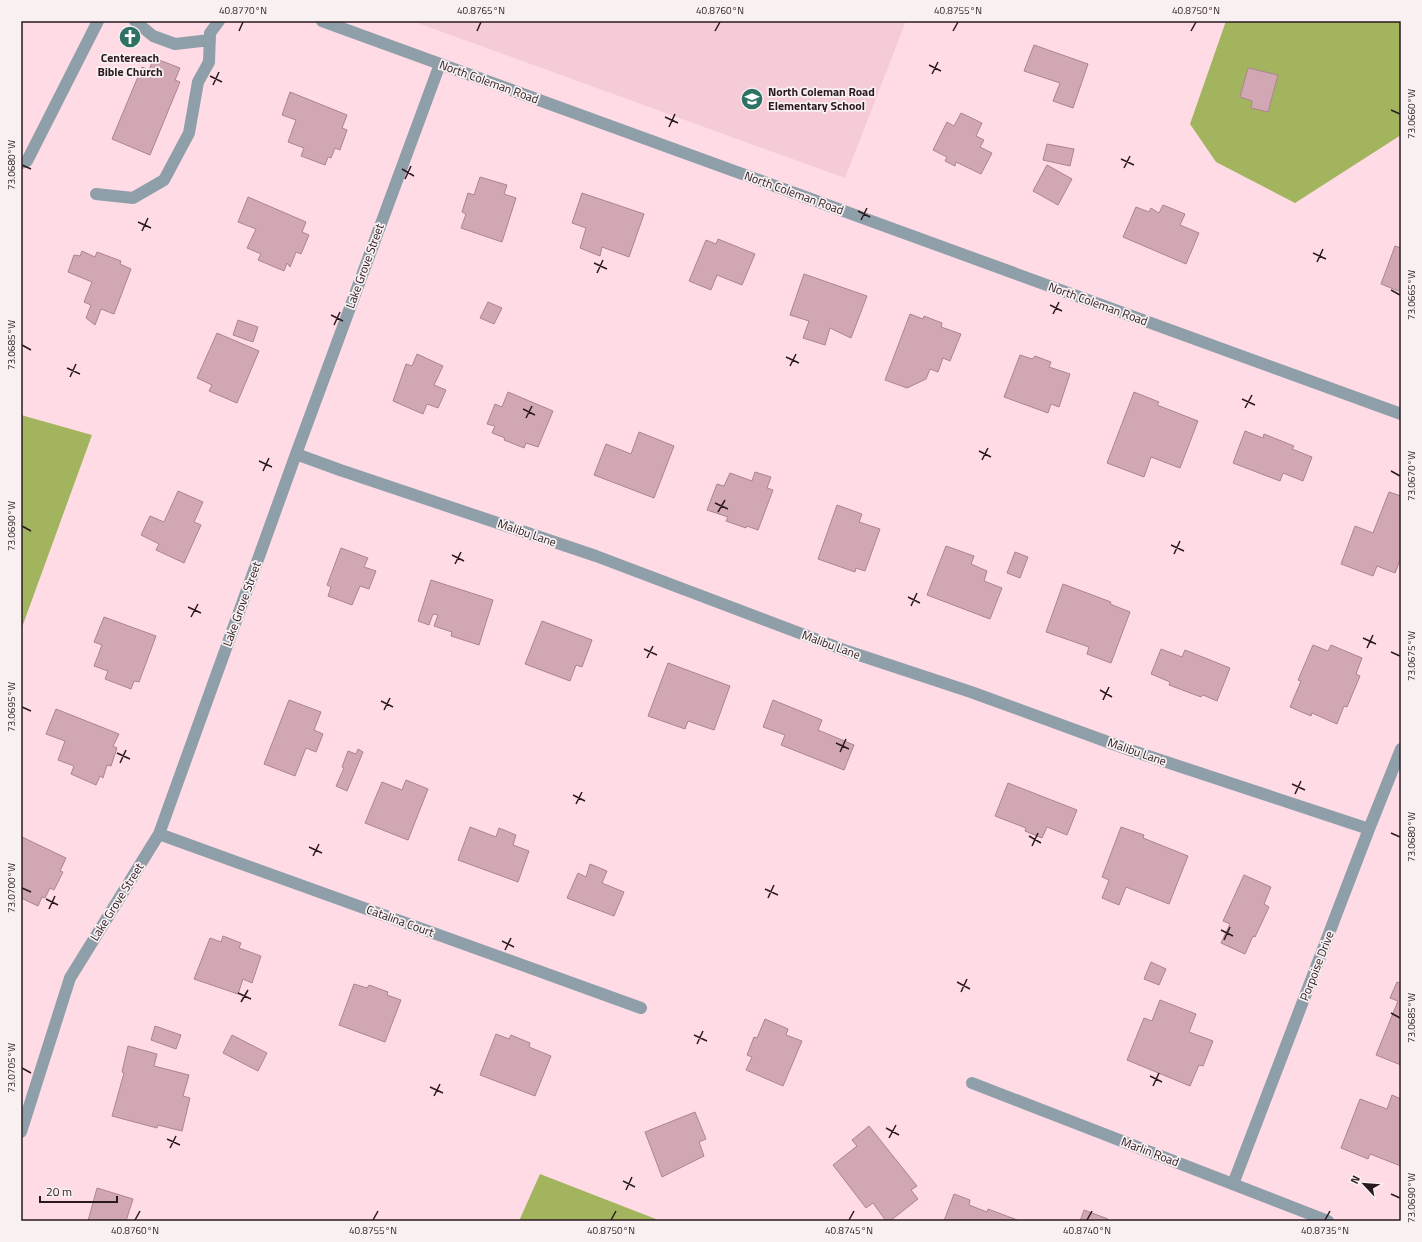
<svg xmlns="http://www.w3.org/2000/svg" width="1422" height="1242" font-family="'Titillium Web',sans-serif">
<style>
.built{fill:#f5cbd7}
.forest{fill:#a3b45f}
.building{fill:#d1a7b3;stroke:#ac8490}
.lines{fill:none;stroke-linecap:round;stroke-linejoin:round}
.minor{stroke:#8f9fa9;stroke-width:12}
.ticks{fill:none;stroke:#2a1a1f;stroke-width:1.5}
.labels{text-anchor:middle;stroke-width:3.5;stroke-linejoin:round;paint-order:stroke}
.poi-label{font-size:12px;font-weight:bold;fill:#2a1a1f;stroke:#f9f0f2}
.street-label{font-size:12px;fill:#2a1a1f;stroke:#f9f0f2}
.neatline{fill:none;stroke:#2a1a1f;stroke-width:1.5}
.ticks-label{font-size:10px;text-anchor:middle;fill:#2a1a1f}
</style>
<rect width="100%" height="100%" fill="#fedbe5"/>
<path class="built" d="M412,21H906L845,178Z"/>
<path class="forest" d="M1226,21H1401V135L1295,203L1216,162L1190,124Z
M21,415L92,435L21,630Z
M540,1174L661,1221H519Z"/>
<path class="building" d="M1034,45L1088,64L1073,108L1053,101L1060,83L1024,71Z
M154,58L180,68L175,80L180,82L150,155L112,139L142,67L149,70Z
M1248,68L1278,75L1268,112L1251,108L1252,101L1240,97Z
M290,92L347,115L342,128L347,130L340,150L335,148L331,158L328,157L325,165L301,156L304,148L288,142L296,120L282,115Z
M961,113L982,123L976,136L984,140L980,147L992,153L981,174L956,162L955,166L945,161L947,157L933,150L947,122L954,126Z
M1047,144L1074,149L1070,166L1043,160Z
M1047,165L1072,179L1058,205L1033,191Z
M480,177L507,185L504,194L516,198L502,242L461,228L466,214L462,212L468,193L474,195Z
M582,193L644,214L629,257L602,247L600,256L580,248L586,228L572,223Z
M248,197L306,222L302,232L309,235L301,254L296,252L290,267L287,263L284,271L258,260L261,254L247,248L256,229L238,222Z
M1163,205L1185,214L1180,225L1199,233L1186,264L1123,237L1136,207L1149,212L1151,208L1159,213Z
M718,239L755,254L742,285L717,275L711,290L689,281L706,240L716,244Z
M1395,246L1401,248V292L1381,284Z
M82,251L95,257L97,252L121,261L120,264L131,269L114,314L101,309L95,325L86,318L91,305L84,302L92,282L68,272L74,255L80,256Z
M804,274L867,296L851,338L830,328L825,345L803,338L809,321L790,315Z
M488,302L502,308L494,324L480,318Z
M910,314L923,319L924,316L942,323L941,327L961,334L950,361L943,358L938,372L930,369L926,379L907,388L885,380Z
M238,320L258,327L253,342L233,335Z
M217,333L259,351L237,403L209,391L212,385L197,378Z
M417,354L443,366L434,385L446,390L438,408L427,404L423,414L393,401L406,364L412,366Z
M1020,355L1032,359L1035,356L1051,362L1049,367L1070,374L1059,407L1051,404L1048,413L1004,397Z
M508,392L553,411L538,447L526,443L524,448L504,440L505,438L492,433L495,426L487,424L495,404L502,407Z
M1134,392L1159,402L1157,405L1198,421L1180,468L1151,457L1144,477L1107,463Z
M1245,431L1263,438L1264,434L1294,446L1292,449L1312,457L1303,481L1283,473L1280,481L1233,463Z
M639,432L674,446L654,498L594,475L606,444L631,454Z
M755,472L771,477L767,488L773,490L758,530L747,526L746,528L726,521L728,517L707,510L717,484L724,486L730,473L752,481Z
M178,491L203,502L194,522L201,525L184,563L156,550L159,544L141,535L150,516L164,522Z
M1389,492L1401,496V558L1395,573L1377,566L1373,576L1341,564L1355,526L1373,533Z
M837,505L862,514L859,522L880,529L865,571L856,568L855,572L818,559Z
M946,546L974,556L971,564L987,571L984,581L1002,588L990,619L927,595Z
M341,548L368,558L364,567L376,571L369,589L360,586L352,605L328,596L331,587L327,585Z
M1015,552L1028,557L1020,578L1007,573Z
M431,580L493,600L479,645L451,636L452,632L434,626L438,615L433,614L429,625L418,621Z
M1063,584L1111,602L1110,604L1130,612L1111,663L1087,654L1089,647L1046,632Z
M104,617L156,636L139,682L134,681L131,689L105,679L108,671L94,666L102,645L94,642Z
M542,621L592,640L582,667L576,665L570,681L525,664Z
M1313,645L1328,651L1331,645L1362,658L1356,674L1360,676L1347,707L1344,706L1337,724L1312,713L1311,716L1290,707L1301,681L1298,680Z
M1161,649L1182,657L1185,650L1230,668L1217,701L1203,695L1201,697L1169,685L1170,682L1151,674Z
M668,663L730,686L714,730L688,721L685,729L648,716Z
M289,700L321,712L314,730L323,734L316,752L306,748L295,776L264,764Z
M773,700L822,720L818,730L854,745L844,770L781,745L785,735L763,727Z
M56,709L119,734L113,746L117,748L111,766L107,765L103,778L100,776L96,785L71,774L74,766L58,760L65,741L46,734Z
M358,749L363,752L347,791L336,786L344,768L342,767L348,751L356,754Z
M406,780L428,789L408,840L365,823L382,782L402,790Z
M1008,783L1077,810L1067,835L1047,827L1042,838L1025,831L1026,828L995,816Z
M470,827L496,837L499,828L516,835L513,845L529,851L518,882L458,860Z
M1121,827L1144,835L1143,838L1188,856L1169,904L1126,887L1119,905L1102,898L1109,880L1102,877Z
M22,837L66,858L60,871L63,872L54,890L50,888L45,898L42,897L38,906L21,898V840Z
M590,864L607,871L602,883L624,892L614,916L567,898L578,873L586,877Z
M1244,875L1271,887L1264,904L1269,907L1255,937L1253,936L1245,954L1221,943L1230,924L1223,921Z
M223,936L241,943L239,948L261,956L252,983L243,979L238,994L194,979L210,938L221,942Z
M1151,962L1166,969L1159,985L1144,979Z
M1397,982L1401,983V1065L1376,1055L1398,1001L1390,998Z
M354,984L367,988L369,985L388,992L387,995L401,1000L385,1042L339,1025Z
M1160,1000L1196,1014L1189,1032L1213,1041L1203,1066L1199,1065L1190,1086L1127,1060L1144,1018L1152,1021Z
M765,1019L788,1029L786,1035L802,1041L783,1086L746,1070L752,1057L747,1055L754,1037L757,1038Z
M155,1026L181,1035L176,1049L151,1040Z
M496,1034L509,1039L511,1035L530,1043L529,1047L551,1056L535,1096L480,1075Z
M232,1035L267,1053L258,1071L223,1053Z
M128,1046L157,1054L154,1066L189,1075L183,1096L190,1098L182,1131L158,1125L157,1128L112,1116L124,1073L122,1072Z
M1392,1095L1401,1099V1166L1370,1154L1368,1159L1341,1148L1360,1099L1387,1109Z
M695,1112L706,1139L699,1142L704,1156L662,1177L645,1132Z
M869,1126L917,1186L911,1190L918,1199L890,1221H886L873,1203L866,1208L833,1165L857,1146L852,1140Z
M97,1188L133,1199L126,1221H88Z
M954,1194L970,1200L969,1205L987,1212L988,1209L1020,1221H944Z
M1084,1210L1108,1219L1107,1221H1080Z"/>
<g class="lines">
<path class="minor" d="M135,21L153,36L175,44L210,40
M322,21L1401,414
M21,163L27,161L98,21
M96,194L133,198L164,180L189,133L198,82L209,62L210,33L219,21
M296,454L340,470L596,556L847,651L971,692L1127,749L1369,829
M159,834L641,1008
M972,1083L1328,1221
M21,1132L70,978L159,834L296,454L440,64
M1233,1184L1369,829L1401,749"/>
</g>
<path class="ticks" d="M239,31L243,22M477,31L481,22M715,31L720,22M953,31L958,22M1191,31L1196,22M929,65L941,71M932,74L938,62M210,76L222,82M213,85L219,72M1391,110L1400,114M665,117L678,123M669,127L675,114M1121,159L1134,165M22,165L31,169M1124,168L1130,156M402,169L414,176M405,179L411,166M858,211L870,217M861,220L867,208M138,222L151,228M142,231L148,218M1313,253L1326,259M1317,262L1323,249M594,263L607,269M597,273L603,260M1391,290L1400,295M1050,305L1062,311M1053,314L1059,302M331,315L343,321M334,325L340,312M22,345L31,350M786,357L799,363M790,366L796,354M67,368L80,374M70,377L76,364M1242,399L1255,405M1245,408L1252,395M523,409L535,415M526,418L532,406M979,451L991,457M982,460L988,448M259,461L272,467M263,471L269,458M1391,471L1400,476M715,503L728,509M718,512L725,500M22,526L31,531M1171,545L1184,551M1174,554L1180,541M452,555L464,561M455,564L461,552M908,597L920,603M911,606L917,593M188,607L201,613M191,617L198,604M1363,638L1376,644M1367,648L1373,635M644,649L657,655M1391,652L1400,656M647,658L653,646M1100,690L1112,697M1103,700L1109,687M381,701L393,707M22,707L31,711M384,710L390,698M836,743L849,749M840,752L846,739M117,753L130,759M120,763L126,750M1292,784L1305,790M1295,794L1301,781M573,795L585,801M576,804L582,792M1391,833L1400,837M1029,836L1041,843M1032,846L1038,833M309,847L322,853M313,856L319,844M22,888L31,892M765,889L778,895M768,898L774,885M46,899L58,905M49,909L55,896M1221,930L1233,936M1224,940L1230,927M502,941L514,947M505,950L511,938M957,982L970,989M961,992L967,979M238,993L251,999M241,1002L248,990M1391,1013L1400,1018M694,1035L707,1041M697,1044L703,1031M22,1068L31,1073M1150,1076L1162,1082M1153,1086L1159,1073M430,1087L443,1093M434,1096L440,1084M886,1128L899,1135M889,1138L896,1125M167,1139L180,1145M170,1148L176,1136M623,1181L635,1187M626,1190L632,1177M1391,1194L1400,1198M135,1220L140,1211M373,1220L378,1211M611,1220L616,1211M849,1220L854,1211M1087,1220L1092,1211M1325,1220L1330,1211"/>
<defs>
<g id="church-disc" transform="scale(1.15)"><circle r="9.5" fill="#2e7265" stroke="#f9f0f2"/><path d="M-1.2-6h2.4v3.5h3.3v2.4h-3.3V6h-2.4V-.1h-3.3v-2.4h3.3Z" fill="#fff"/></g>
<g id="school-disc" transform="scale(1.15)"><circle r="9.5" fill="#2e7265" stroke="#f9f0f2"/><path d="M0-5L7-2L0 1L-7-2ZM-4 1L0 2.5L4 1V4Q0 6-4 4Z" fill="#fff"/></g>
</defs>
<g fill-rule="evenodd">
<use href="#church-disc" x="130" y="37"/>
<use href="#school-disc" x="752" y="99"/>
</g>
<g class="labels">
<g class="poi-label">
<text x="130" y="62">Centereach<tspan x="130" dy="14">Bible Church</tspan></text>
<text x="768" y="96" text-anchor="start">North Coleman Road<tspan x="768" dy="14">Elementary School</tspan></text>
</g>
<g class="street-label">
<text transform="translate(489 82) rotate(20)" y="4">North Coleman Road</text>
<text transform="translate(794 193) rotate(20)" y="4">North Coleman Road</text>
<text transform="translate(365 266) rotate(-70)" y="4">Lake Grove Street</text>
<text transform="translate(1098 304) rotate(20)" y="4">North Coleman Road</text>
<text transform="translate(527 533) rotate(19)" y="4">Malibu Lane</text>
<text transform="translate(242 604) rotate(-70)" y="4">Lake Grove Street</text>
<text transform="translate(831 645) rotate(20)" y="4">Malibu Lane</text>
<text transform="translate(1137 752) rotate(19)" y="4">Malibu Lane</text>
<text transform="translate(117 902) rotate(-58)" y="4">Lake Grove Street</text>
<text transform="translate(400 921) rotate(20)" y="4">Catalina Court</text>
<text transform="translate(1317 966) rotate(-69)" y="4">Porpoise Drive</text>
<text transform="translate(1150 1152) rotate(21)" y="4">Marlin Road</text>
</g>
</g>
<rect width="1422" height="1242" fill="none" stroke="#f9f0f2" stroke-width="44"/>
<g transform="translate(1364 1184) rotate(296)" stroke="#f9f0f2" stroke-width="3" paint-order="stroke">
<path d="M0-3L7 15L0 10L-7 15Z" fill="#2a1a1f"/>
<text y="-6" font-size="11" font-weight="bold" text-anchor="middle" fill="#2a1a1f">N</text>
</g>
<path d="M40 1196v6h77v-6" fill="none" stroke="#2a1a1f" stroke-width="2"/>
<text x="46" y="1196" font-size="12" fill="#2a1a1f" stroke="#f9f0f2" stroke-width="3" paint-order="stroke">20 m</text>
<rect x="22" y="22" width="1378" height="1198" class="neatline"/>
<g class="ticks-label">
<text x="243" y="14">40.8770°N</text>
<text x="481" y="14">40.8765°N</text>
<text x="720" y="14">40.8760°N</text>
<text x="958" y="14">40.8755°N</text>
<text x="1196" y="14">40.8750°N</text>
<text transform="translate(1411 114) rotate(-90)" y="4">73.0660°W</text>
<text transform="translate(11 165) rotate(-90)" y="4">73.0680°W</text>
<text transform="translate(1411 295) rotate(-90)" y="4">73.0665°W</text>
<text transform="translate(11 345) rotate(-90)" y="4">73.0685°W</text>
<text transform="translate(1411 476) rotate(-90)" y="4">73.0670°W</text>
<text transform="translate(11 526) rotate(-90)" y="4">73.0690°W</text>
<text transform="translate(1411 656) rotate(-90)" y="4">73.0675°W</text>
<text transform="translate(11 707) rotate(-90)" y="4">73.0695°W</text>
<text transform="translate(1411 837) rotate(-90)" y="4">73.0680°W</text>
<text transform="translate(11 888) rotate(-90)" y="4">73.0700°W</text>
<text transform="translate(1411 1018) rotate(-90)" y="4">73.0685°W</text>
<text transform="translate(11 1068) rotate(-90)" y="4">73.0705°W</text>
<text transform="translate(1411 1198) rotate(-90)" y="4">73.0690°W</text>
<text x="135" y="1234">40.8760°N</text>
<text x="373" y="1234">40.8755°N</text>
<text x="611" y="1234">40.8750°N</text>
<text x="849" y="1234">40.8745°N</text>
<text x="1087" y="1234">40.8740°N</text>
<text x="1325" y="1234">40.8735°N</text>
</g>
</svg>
